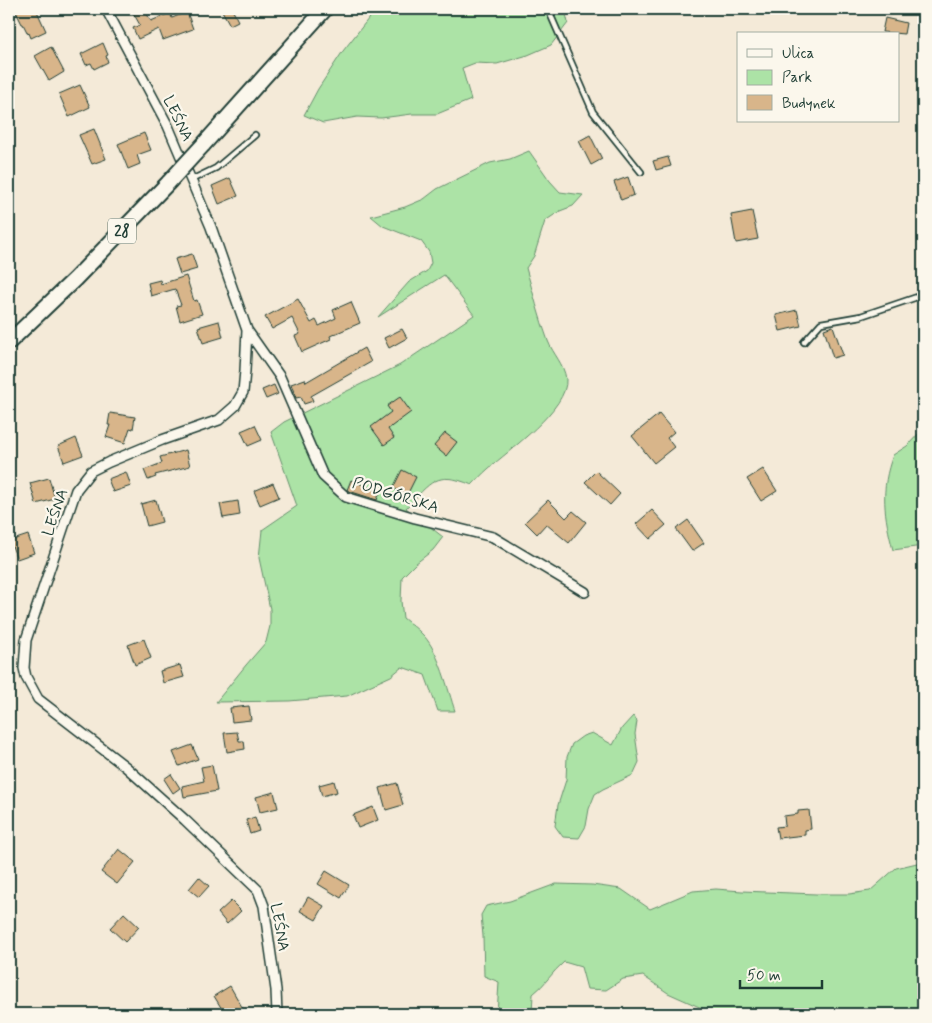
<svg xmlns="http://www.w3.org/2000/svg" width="932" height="1023" font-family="Mynerve,sans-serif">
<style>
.green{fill:#ace3a6;stroke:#66906d}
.building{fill:#d8b58a;stroke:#1f3d34}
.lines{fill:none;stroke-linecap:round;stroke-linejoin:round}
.lane-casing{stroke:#1f3d34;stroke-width:8}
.street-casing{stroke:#1f3d34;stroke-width:12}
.primary-casing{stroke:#1f3d34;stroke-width:18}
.lane{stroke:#fbf7ec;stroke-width:4.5}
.street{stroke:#fbf7ec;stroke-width:9}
.primary{stroke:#fbf7ec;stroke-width:14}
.primary-bridge-casing{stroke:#1f3d34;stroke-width:18;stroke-linecap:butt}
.primary-bridge{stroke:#fbf7ec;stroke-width:14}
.labels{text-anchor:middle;stroke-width:4.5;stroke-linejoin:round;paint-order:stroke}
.shield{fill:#fbf7ec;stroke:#61756b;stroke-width:1}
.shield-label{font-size:15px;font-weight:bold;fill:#1f3d34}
.street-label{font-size:16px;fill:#1f3d34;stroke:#fbf7ec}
</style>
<rect width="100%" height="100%" fill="#f4ead8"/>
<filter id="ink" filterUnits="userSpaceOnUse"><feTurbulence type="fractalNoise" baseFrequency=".02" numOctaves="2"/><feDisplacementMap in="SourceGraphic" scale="10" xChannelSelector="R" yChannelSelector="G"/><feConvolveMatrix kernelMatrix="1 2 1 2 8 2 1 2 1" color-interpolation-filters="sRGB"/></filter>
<g filter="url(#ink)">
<path class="green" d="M376,9H565L568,23L551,45L528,55L497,64L475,63L462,68L471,100L437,114H412L381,118L357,117L323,123L304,115L318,89L343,51Z
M529,151L550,181L560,192L583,195L573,206L560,211L545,221L534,256L526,268C533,292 539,317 548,341C553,354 564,364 566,379C569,408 508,451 488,469C482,474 477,480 472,485C436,470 431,482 406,508L443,537L433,550L415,564L402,577L401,601L403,618C410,624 418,629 424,636C439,652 448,690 455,711H438L425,675L402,667L391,676L347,696L289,701L216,702L246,665L266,642L270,626V609L259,558L262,530L297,506L271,432L284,422L400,365L474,315L444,275L378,317L409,282L427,271L431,263L429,252L421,241L383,226L371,216L405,207L424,199L437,189L490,163L510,159Z
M923,429V546L893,550C884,515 880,490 893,455L907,446Z
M633,716L637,721L635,734L639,762L633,775L603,789L595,794L589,809L586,826L579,838L563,837L555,826L558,805L566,780L567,757L572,744L583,736L592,733L613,745L622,728Z
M917,863L923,864V1014H821L805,1012L715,1014L668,993L643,976L623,979L606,990L587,989L581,967L564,962C552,972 545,985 533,994L532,1014H497L499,982L484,976L483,936L481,915L486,906L510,901L556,884L592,885L621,889L650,909L693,891L716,889L742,891L816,894H849L870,891L896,868Z"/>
<path class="building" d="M21,9H36L46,31L31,38L29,33L28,34L23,24H22L16,12Z
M131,9H144L151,21L170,13L172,18L187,12L193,29L163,40L159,29L138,39L133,28L140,25Z
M221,9H232L238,21L230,25Z
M885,18L906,23L904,34L882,32Z
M103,43L108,55L106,56L108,62L94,69L91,63L86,65L81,54Z
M51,47L64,72L49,81L35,56Z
M80,85L90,107L69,117L59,94Z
M94,129L106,159L92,164L79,135Z
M144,133L151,150L137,155L140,164L128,169L118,144Z
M590,135L602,159L591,165L579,141Z
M668,157L671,166L656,170L653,161Z
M628,177L634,195L621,200L614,182Z
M230,178L238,196L219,204L212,186Z
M752,211L758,239L736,243L731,215Z
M192,254L197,269L180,274L175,259Z
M186,276L194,301L197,300L202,314L180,321L176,306L181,305L175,289L151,296L148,283L160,280L161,284Z
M298,299L311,323L316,320L319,326L336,318L333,310L351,302L360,323L330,336L331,339L302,352L295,336L300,334L292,318L272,329L265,317Z
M797,310L801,326L780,331L776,315Z
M219,321L223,337L203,343L198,327Z
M833,326L843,355L833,358L824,329Z
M402,329L407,338L389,348L384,338Z
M364,348L371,362L311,396L313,401L304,404L301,397L296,398L291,384L305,379L306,382Z
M274,385L278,394L266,399L262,390Z
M400,397L411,412L388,429L394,438L384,445L371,427L391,412L387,406Z
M110,413L135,417L133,429L130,428L125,443L106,437L110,425H108Z
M659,414L674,432L667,438L674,447L654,463L632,436Z
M255,425L262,440L248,446L241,431Z
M445,433L457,442L446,456L434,446Z
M76,438L83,455L64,462L58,446Z
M186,450L190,466L155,475L156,477L148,480L144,470L162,463L160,457Z
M763,469L777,491L761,501L747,479Z
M402,470L416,477L407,495L393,488Z
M596,471L620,494L610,505L585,482Z
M126,472L131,486L113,492L108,479Z
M49,478L55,499L36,504L30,483Z
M351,480L380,492L377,500L349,491L347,490Z
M273,483L279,497L260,505L254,491Z
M156,500L162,522L147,526L141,504Z
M548,500L566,518L573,511L586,522L569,543L546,524L537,534L525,522Z
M238,501L240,515L223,518L220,504Z
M652,510L666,525L650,539L636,524Z
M688,520L704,543L692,551L676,529Z
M28,535L34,553L17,559L10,541Z
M144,639L151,658L135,665L128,645Z
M180,665L184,677L163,683L160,671Z
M249,706L251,720L232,722L230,708Z
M237,732L239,741H244L245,749L227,752L224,733Z
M192,745L198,759L179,766L173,752Z
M212,765L217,791L184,797L182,786L204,781L201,767Z
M171,774L180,788L173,793L164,779Z
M334,781L337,792L322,796L319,785Z
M397,783L403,805L386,810L380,788Z
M274,792L278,808L260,812L256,797Z
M373,807L378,820L358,828L353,815Z
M809,810L811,829L805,830V835L778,838L776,827L785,826L784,816L798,814V811Z
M255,817L259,831L250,834L246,820Z
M119,849L135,862L117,884L101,872Z
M326,871L349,885L341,898L318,884Z
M199,877L209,886L199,897L189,889Z
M308,897L324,906L316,920L300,911Z
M231,901L241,911L227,924L218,913Z
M124,913L139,927L125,942L110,928Z
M230,986L246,1014H225L214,996Z"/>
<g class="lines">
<g class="lane-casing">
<path id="lane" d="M548,9L593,112L641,172
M191,180L216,168L255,135
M804,342L821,323L861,316L923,295"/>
</g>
<g class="street-casing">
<path id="street" d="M106,9L168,126L211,227L247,330L245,371L243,392L235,406L219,420L162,440L109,462L91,471L76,490L26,640L24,668L26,677L38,699L126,767L185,820L258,890L264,906L276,990L277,1014
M247,330L280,377L323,476L346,497L415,518L493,537L585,592"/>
</g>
<g class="primary-casing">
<path id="primary" d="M203,145L325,9
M9,342L75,279L169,182"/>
</g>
<use href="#lane" class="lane"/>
<use href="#street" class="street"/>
<use href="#primary" class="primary"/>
<g class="primary-bridge-casing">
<path id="primary-bridge" d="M169,182L203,145"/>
</g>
<use href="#primary-bridge" class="primary-bridge"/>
</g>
</g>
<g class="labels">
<rect class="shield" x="108" y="218.5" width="28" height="25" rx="4"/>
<g class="shield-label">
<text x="122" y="236">28</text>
</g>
<g class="street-label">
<text transform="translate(179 118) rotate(64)" y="6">LEŚNA</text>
<text transform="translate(396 494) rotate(17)" y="6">PODGÓRSKA</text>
<text transform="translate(54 512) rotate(-71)" y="6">LEŚNA</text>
<text transform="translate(281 927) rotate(80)" y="6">LEŚNA</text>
</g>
</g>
<rect width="932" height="1023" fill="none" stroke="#fbf7ec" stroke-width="30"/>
<rect x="15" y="15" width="902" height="993" fill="none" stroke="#1f3d34" stroke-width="2" filter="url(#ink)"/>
<rect x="737" y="32" width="162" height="90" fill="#fbf7ec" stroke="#a3ada2"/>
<rect x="747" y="49" width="25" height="8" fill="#fbf7ec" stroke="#a3ada2"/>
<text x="782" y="58" font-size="15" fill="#1f3d34">Ulica</text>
<rect x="747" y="70" width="25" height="15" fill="#ace3a6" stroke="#a3ada2"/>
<text x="782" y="82" font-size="15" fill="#1f3d34">Park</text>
<rect x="747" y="95" width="25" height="15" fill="#d8b58a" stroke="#a3ada2"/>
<text x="782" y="108" font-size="15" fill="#1f3d34">Budynek</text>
<path d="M740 980v8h82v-8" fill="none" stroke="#1f3d34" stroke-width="2.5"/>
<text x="747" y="980" font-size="15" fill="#1f3d34" stroke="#fbf7ec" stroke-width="4" paint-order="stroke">50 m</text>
</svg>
